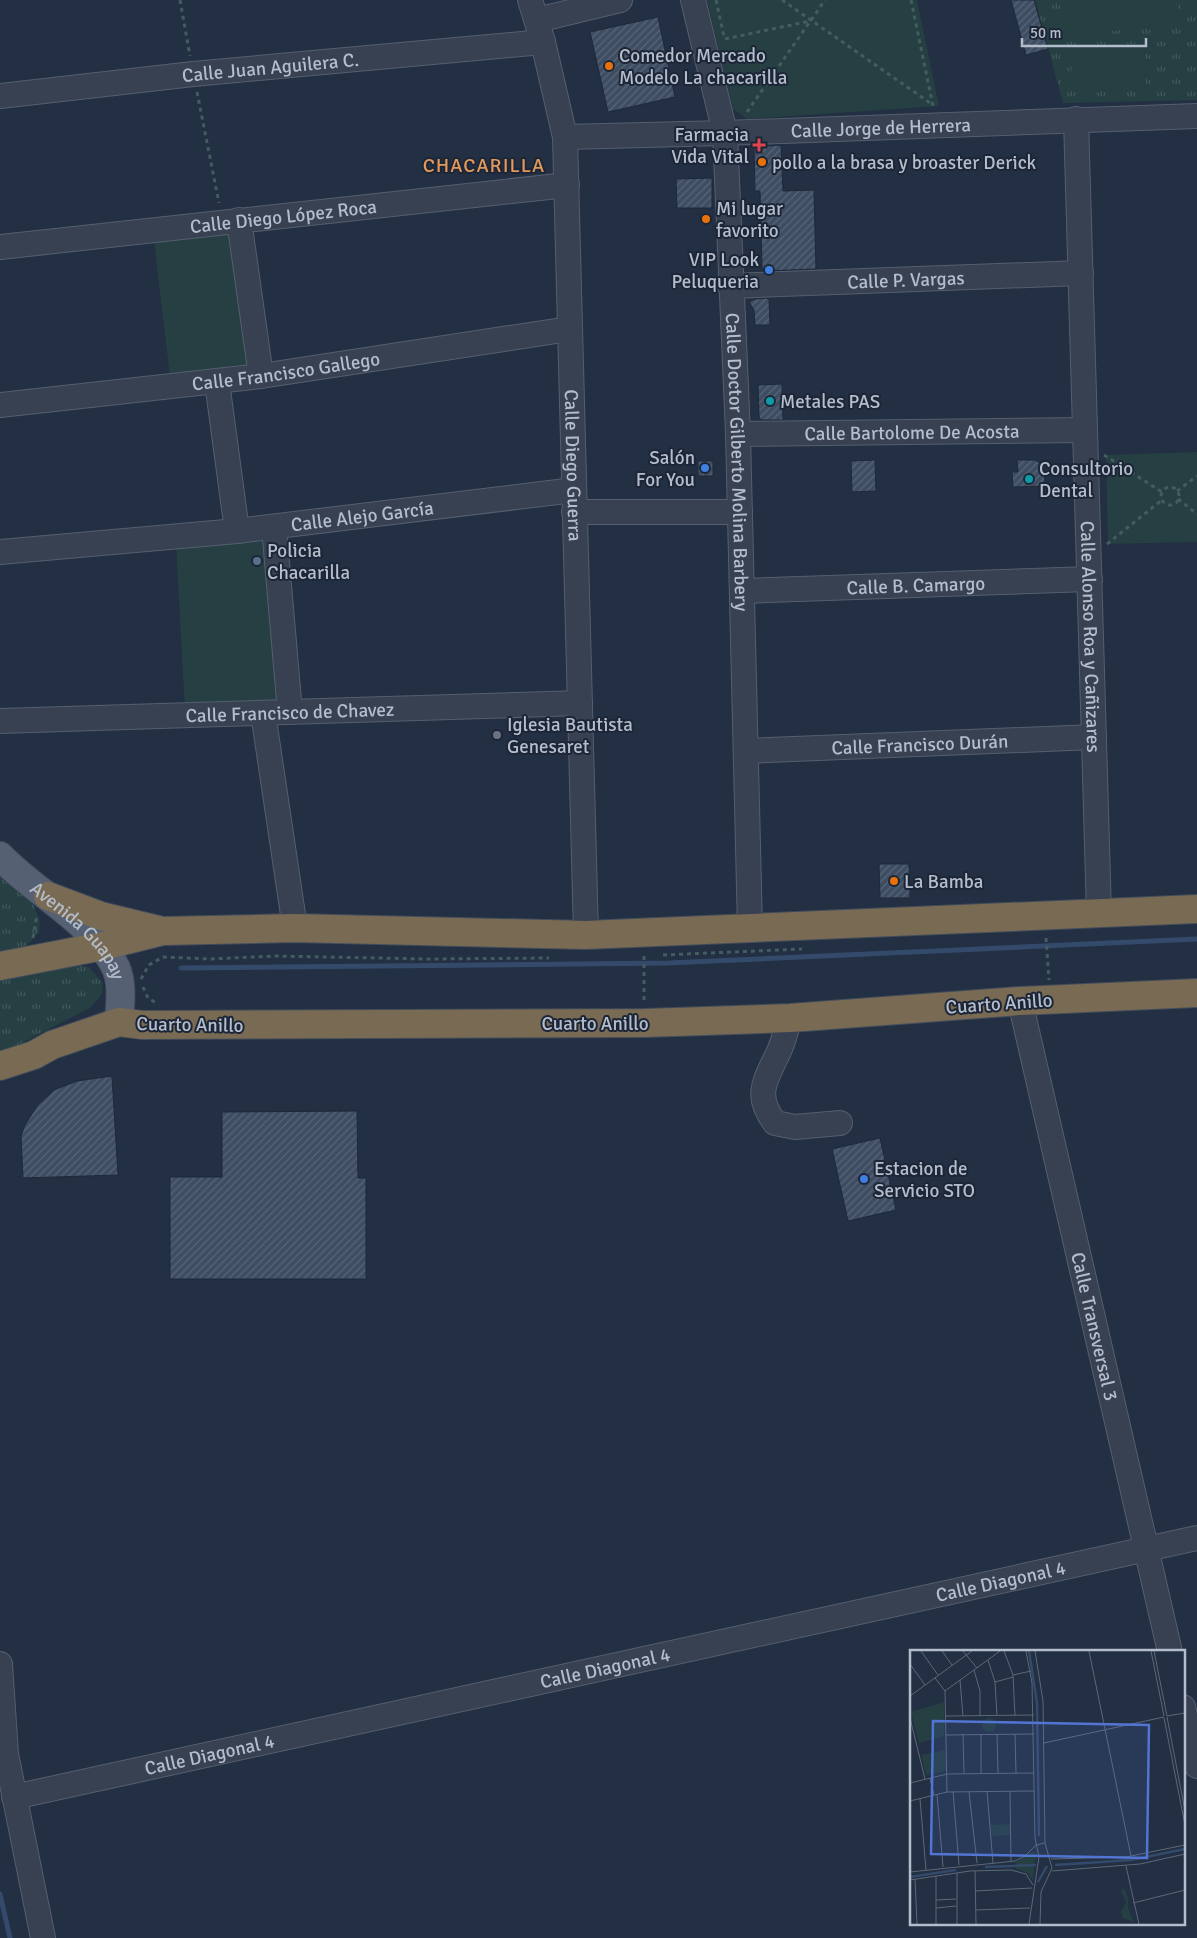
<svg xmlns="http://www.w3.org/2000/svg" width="1197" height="1938" font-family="Signika,sans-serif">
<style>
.grass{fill:url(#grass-tufts)}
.park{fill:#253f43}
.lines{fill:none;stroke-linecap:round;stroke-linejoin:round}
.stream{stroke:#344a6b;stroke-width:5}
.building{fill:url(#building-hatch);stroke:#1e2839}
.minor-casing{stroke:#555f6f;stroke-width:26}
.major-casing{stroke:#414a5b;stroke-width:30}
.highway-casing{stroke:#424c5c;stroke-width:30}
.path{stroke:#435c60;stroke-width:3;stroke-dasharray:4 4;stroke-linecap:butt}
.minor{stroke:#374152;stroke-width:24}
.major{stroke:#556072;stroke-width:28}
.highway{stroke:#796b53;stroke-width:28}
.food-dot{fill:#e8710a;stroke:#1c2637;stroke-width:2}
.health-dot{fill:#e0444e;stroke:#1c2637;stroke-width:2}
.shop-dot{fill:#3f7fe0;stroke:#1c2637;stroke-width:2}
.culture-dot{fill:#0f9aa8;stroke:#1c2637;stroke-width:2}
.service-dot{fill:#5c6f8a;stroke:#1c2637;stroke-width:2}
.worship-dot{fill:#6b7280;stroke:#1c2637;stroke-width:2}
.labels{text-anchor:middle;stroke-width:4;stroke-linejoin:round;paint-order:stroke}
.poi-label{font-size:19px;fill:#b4bdcc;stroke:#1c2637;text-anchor:start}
.street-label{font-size:19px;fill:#b4bdcc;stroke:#1c2637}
.neighbourhood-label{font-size:20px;letter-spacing:1px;fill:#e0985b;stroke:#1c2637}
.inset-river{fill:none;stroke:#344a6b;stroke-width:2.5}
.inset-road{fill:none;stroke:#5d6879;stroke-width:1}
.view{fill:#5275d4;fill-opacity:0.15;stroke:#5275d4;stroke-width:2.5}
.inset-edge{fill:none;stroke:#b4bdcc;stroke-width:2.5}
</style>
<defs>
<pattern id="grass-tufts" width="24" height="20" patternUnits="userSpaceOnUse" patternTransform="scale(1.25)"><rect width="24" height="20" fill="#253f43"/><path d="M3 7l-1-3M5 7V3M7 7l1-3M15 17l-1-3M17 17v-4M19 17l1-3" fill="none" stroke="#42595d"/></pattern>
<pattern id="building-hatch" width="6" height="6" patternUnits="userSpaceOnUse" patternTransform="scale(1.25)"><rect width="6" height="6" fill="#3e4d62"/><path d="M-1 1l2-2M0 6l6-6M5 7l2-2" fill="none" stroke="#586577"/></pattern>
</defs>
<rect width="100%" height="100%" fill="#232f42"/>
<path class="grass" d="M1035,0H1197V100L1063,103Z
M0,876L32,902L40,921L39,932L23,949L0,956Z
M75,965L89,967L103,983L102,994L90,1008L0,1054V978Z"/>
<path class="park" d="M707,0H917L939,106L747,119L733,109Z
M1059,0H1176L1179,22L1067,37Z
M1145,44L1146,89L1072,90L1071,45Z
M234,231L251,366L170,377L154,241Z
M1197,452V542L1108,544L1106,455Z
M270,534L283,705L185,710L176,545Z"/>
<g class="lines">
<path class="stream" d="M181,968L669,963L1197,939
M0,1894L10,1938"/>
</g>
<path class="building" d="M1011,0H1034L1048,49L1026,55Z
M658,17L675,97L608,112L590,32Z
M781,145L783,191L814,190L816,269L765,271L762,268L760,191H755L754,147Z
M712,178V208H677L676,179Z
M766,298L769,299L770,325H755L754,310L749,302L755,299Z
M782,384L783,420H761L759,417L758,385Z
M875,460L876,491L852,492L851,461Z
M1017,460H1036L1044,468L1045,486L1013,487L1012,472H1018Z
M698,461H713V476H698Z
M879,864H909L910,898H880Z
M112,1076L118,1175L23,1178L21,1136L25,1125L37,1106L54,1090L77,1081Z
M357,1111L358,1178H366V1279H170V1177H222V1112Z
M880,1138L896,1210L848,1221L832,1149Z"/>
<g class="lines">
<g class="minor-casing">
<g id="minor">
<path id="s1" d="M530,0L543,42L565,137L586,935"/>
<path id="s2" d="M693,0L725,133L738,434L750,929"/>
<path d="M537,20L620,0"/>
<path id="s3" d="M0,96L193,74L543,42"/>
<path id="s4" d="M1076,119L1099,914"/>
<path id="s5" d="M565,137L725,133L1197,116"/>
<path d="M239,220L261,376"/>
<path id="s6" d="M0,247L567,185"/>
<path id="s7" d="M730,286L1081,273"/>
<path d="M217,382L237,531"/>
<path id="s8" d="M0,405L261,376L569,329"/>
<path id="s9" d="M738,434L1085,430"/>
<path d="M574,512H740"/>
<path d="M274,527L290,712"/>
<path id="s10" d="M0,552L237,531L574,490"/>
<path id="s11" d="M742,591L1090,579"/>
<path d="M263,713L295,928"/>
<path id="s12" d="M0,721L580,703"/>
<path id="s13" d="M746,751L1094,737"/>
<path id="s14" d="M1020,1001L1170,1652"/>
<path d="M790,1018C786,1029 784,1041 779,1051C766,1080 753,1094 775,1123L795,1127L840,1123"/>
<path d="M0,1664L6,1754L43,1938"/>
<path d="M1183,1707L1197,1766"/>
<path id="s15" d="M14,1797L1197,1538"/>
</g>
</g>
<g class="major-casing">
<g id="major">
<path id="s16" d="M0,856C34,892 95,923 116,968C123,984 120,1005 119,1022"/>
</g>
</g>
<g class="highway-casing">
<path id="highway" d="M48,896L101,916L159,930
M0,966L103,946L163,931L295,928L586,935L1197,909
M0,1066L34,1055L52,1045L119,1022L142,1025L645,1023L790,1018L1020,1001L1197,993"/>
</g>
<path class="path" d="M180,0L190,56
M716,0L724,37
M782,0L933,105
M911,0L933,106
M725,39L810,21
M197,92L219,203
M747,112L825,0
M1104,455L1162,492
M1161 496a9 9 0 1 1 18 0a9 9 0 1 1-18 0Z
M1177,491L1197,476
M1178,499L1197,514
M1107,544L1162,500
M33,938L37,915
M1046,938L1049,980
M663,955L802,949
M644,956V1002
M141,979L149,965L163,957L210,959L275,956L429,959L549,958
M143,987L148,998L156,1003"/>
<use href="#minor" class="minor"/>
<use href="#major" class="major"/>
<use href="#highway" class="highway"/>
</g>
<g class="food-dot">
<circle cx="609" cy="66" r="5"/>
<circle cx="762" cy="162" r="5"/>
<circle cx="706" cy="219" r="5"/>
<circle cx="894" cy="881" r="5"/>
</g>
<path class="health-dot" d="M756.5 137.5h5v5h5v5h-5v5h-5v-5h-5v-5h5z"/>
<g class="shop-dot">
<circle cx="769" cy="270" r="5"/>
<circle cx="705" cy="468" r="5"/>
<circle cx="864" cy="1179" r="5"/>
</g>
<g class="culture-dot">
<circle cx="770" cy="401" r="5"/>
<circle cx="1029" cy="479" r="5"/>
</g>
<circle class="service-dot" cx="257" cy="561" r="5"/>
<circle class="worship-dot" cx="497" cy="735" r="5"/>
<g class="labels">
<g class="poi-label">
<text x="619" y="62">Comedor Mercado<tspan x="619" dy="22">Modelo La chacarilla</tspan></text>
<text x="749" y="141" text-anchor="end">Farmacia<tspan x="749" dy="22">Vida Vital</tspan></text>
<text x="772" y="169">pollo a la brasa y broaster Derick</text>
<text x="716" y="215">Mi lugar<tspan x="716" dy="22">favorito</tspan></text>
<text x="759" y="266" text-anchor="end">VIP Look<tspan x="759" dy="22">Peluqueria</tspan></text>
<text x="780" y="408">Metales PAS</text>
<text x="695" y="464" text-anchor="end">Salón<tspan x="695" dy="22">For You</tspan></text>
<text x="1039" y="475">Consultorio<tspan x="1039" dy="22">Dental</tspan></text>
<text x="267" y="557">Policia<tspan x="267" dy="22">Chacarilla</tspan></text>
<text x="507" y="731">Iglesia Bautista<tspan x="507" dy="22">Genesaret</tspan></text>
<text x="904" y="888">La Bamba</text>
<text x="874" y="1175">Estacion de<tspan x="874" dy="22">Servicio STO</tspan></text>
</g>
<g class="street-label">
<text dy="7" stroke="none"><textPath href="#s3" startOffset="272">Calle Juan Aguilera C.</textPath></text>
<text dy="7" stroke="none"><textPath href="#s5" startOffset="316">Calle Jorge de Herrera</textPath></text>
<text dy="7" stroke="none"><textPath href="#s6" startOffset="285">Calle Diego López Roca</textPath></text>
<text dy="7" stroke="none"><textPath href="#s7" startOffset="176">Calle P. Vargas</textPath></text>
<text dy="7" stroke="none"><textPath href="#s8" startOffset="288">Calle Francisco Gallego</textPath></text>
<text dy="7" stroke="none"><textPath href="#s9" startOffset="174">Calle Bartolome De Acosta</textPath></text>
<text dy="7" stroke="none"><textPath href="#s2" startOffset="466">Calle Doctor Gilberto Molina Barbery</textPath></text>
<text dy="7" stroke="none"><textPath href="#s1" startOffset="470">Calle Diego Guerra</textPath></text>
<text dy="7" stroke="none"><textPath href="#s10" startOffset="364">Calle Alejo García</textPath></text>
<text dy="7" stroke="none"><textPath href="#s11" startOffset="174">Calle B. Camargo</textPath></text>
<text dy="7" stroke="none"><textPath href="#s4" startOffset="518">Calle Alonso Roa y Cañizares</textPath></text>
<text dy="7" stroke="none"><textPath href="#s12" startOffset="290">Calle Francisco de Chavez</textPath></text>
<text dy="7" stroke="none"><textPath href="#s13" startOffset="174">Calle Francisco Durán</textPath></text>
<text dy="7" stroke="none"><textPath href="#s16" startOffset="109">Avenida Guapay</textPath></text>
<text transform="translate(999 1003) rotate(-4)" y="7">Cuarto Anillo</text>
<text x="595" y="1030">Cuarto Anillo</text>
<text transform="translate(190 1024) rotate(1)" y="7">Cuarto Anillo</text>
<text dy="7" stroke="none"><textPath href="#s14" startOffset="334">Calle Transversal 3</textPath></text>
<text dy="7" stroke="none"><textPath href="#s15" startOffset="1010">Calle Diagonal 4</textPath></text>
<text dy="7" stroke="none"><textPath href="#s15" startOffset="605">Calle Diagonal 4</textPath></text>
<text dy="7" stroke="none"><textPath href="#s15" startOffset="200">Calle Diagonal 4</textPath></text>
</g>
<g class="neighbourhood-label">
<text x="484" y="172">CHACARILLA</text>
</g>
</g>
<g transform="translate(910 1650)">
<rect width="275" height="275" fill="#232f42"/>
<path d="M34,52V86L9,93L1,62ZM122,202L126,203L123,231L118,223L106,219V212Z" fill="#253f43"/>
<path d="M214,238L218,248V258L224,272L213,268L211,262L216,253L211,240Z" fill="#253f43"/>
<path d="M23,60L25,71L7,75L5,63ZM72 75a7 7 0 1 1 14 0a7 7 0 1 1-14 0ZM26,73L27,86L10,89L8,76ZM35,100L36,121L16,125L11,105ZM100,174V185L82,186L81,175Z" fill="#253f43"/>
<path class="inset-river" d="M119,1L127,53L129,186M145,215L221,210L275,199M75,217L126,215M0,227L46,220M128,232L137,216"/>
<path class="inset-road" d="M11,1L28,25M32,1L42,15M53,1L67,18M94,1L103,25L105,66M116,1L122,33L125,188L129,207L119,274M125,1L133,51L135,193L142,218L131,242L130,274M179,1L221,206M241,1L254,66M244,1L257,66M78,10L85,32L87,66M0,14L15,35M64,20L70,41V66M103,25L121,21M25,28L35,41L37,142M50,30L53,66M85,32L103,27M35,41L90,1M0,46L62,1M36,66L124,65M257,66L275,63M257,67L275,161M0,68L15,129M254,68L275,175M53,84L54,123M87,84L88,123M105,84L106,123M36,85L124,84M134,93L254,67M71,123V84M20,128L24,145M0,133L37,124L124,123M43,141L49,215M77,141L83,213M100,141L101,212M59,142L67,213M27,144L33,217M10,149L16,220M0,151L37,142L124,141M141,209L216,207L275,195M216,216L229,274M65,221L66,274M142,221L230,214L275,204M0,222L105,211L115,206L126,195L135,193M26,226V274M5,229L7,274M0,230L60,221L101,220L116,224L123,235M65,241L122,238M26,250L46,249M223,253L275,240M26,258L46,256M66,260L120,258M47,274V223"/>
<path class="view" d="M23,71L239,75L237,208L21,204Z"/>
<rect width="275" height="275" class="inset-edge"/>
</g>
<path d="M1022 38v8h124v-8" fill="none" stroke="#b4bdcc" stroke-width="2.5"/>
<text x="1030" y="38" font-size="15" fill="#b4bdcc" stroke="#1c2637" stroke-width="4" paint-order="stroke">50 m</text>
</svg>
